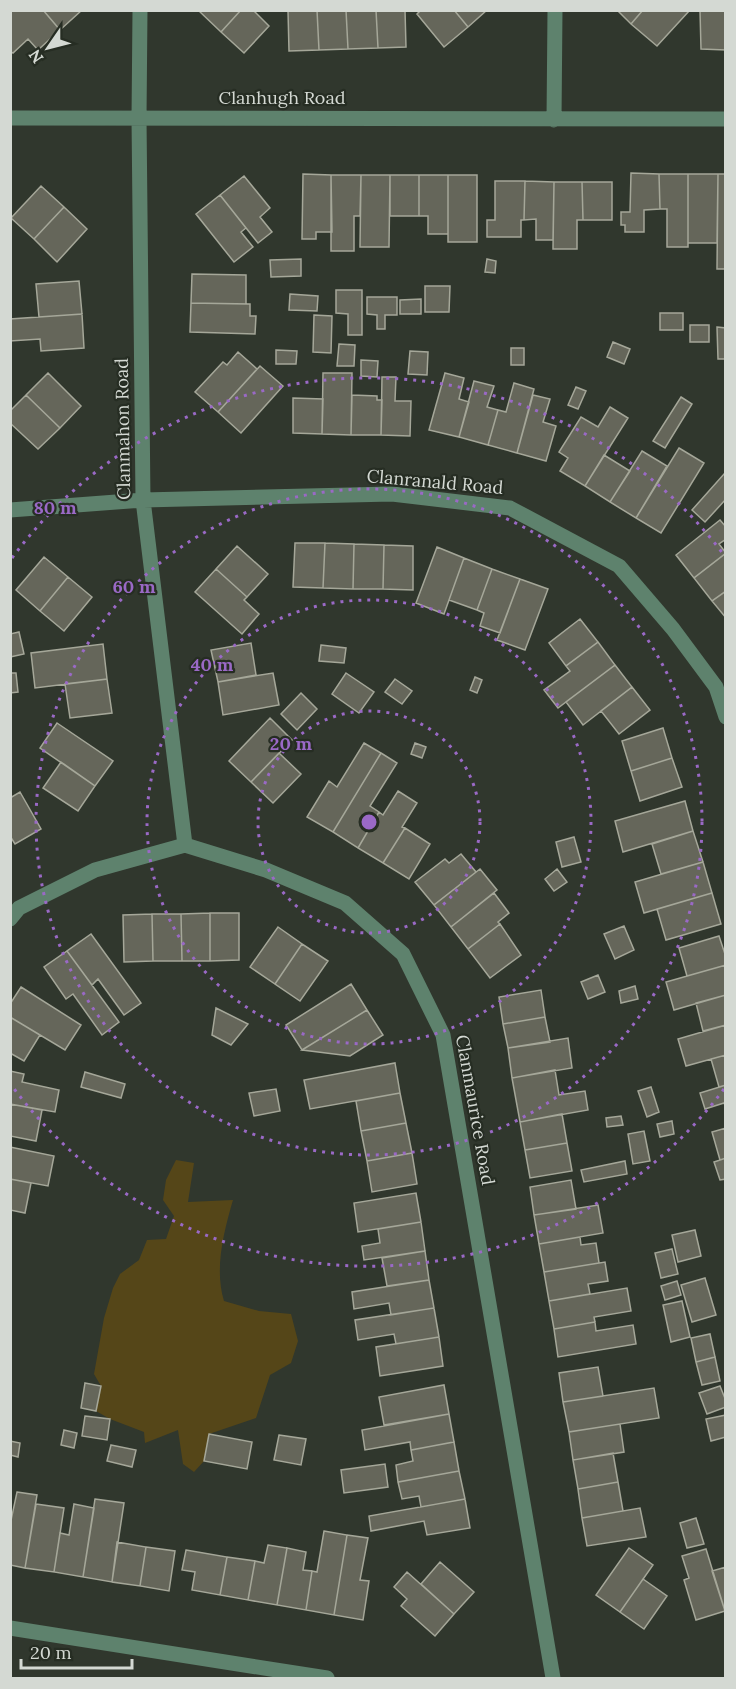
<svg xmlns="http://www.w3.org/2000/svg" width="736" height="1689" font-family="Lora,serif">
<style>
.green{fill:#554618}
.building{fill:#65665a;stroke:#a5a799;stroke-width:1.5}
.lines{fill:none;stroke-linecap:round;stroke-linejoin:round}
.minor{stroke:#5e826d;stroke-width:15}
.ring{fill:none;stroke:#9a69c6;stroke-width:3;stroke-dasharray:3 6}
.labels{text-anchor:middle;stroke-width:4.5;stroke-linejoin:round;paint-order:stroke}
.street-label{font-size:18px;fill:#d4d9d3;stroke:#262d23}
.centre{fill:#9a69c6;stroke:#262d23;stroke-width:3}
.ring-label{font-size:18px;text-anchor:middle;font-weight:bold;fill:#9a69c6;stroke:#262d23;stroke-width:4.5;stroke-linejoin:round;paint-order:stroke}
</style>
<rect width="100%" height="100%" fill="#30372d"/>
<path class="green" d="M176,1160L194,1163L188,1202L233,1200C224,1231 214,1269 224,1301L259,1311L291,1314L298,1341L291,1363L270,1375L256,1418L209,1434L204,1461L194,1472L183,1464L178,1430L145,1443L144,1432L110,1419L96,1411L101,1386L94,1374L104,1318L113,1288L120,1274L139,1260L147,1240L166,1239L174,1216L163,1200L166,1180Z"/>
<path class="building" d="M10,10H43L60,30L38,50L28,39L13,53L10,51Z
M43,10H82L60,30Z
M198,10H241L221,32Z
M241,10H253L269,26L244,53L221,32Z
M317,10L319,50L289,51L288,11Z
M317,10H346L348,49L319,50Z
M346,10H376L378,48L348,49Z
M376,10H405L406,47L378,48Z
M421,10H454L468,27L444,47L417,14Z
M454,10H487L468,27Z
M617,10H643L631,24Z
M643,10H690L657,46L631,24Z
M726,10V50L701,49L700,11Z
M631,173L659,174L660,209L644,210V232H625V225H621V212H630Z
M303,174L331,175L332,232H316V239H302Z
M659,174H688V247H667V209H660Z
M688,174H718L717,243H688Z
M718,174H726V269H717Z
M331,175H361L360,216H354V251H331Z
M361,175H390L389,247H360Z
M390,175H419V216H390Z
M419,175H448V234H428V216H419Z
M448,175H477V242H448Z
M244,176L270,208L260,217L272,232L258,243L220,195Z
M495,181H525L524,220H521V237H487V220H495Z
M525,181L554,182L553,240H536V219L524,220Z
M554,182H582L583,220H577V249H553Z
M582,182H612V220H583Z
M41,186L64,207L34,239L11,218Z
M220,195L246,228L241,232L253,247L234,262L196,214Z
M64,207L87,229L57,262L34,239Z
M301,259V276L271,277L270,260Z
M487,259L496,261L495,273L485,272Z
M192,274L246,275V304L191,303Z
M79,281L82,314L39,317L36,284Z
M425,286H450L449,312H425Z
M336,290H362V335H348V314L336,313Z
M290,294L318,296L317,311L289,310Z
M367,297H397V315H385V329H377V315L367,314Z
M421,299V314H400V300Z
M191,303L250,304V316H256L255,334L190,332Z
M660,313H683V330H660Z
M82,314L84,348L41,351L40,339L10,341V319Z
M314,315L332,316L331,353L313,352Z
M690,325H709V342H690Z
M717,327L726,328V359H718Z
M613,342L630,349L624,364L607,357Z
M339,344L355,345L354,366H337Z
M511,348H524V365H511Z
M276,350L297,351L296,364H276Z
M410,351L428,352L427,375L408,374Z
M238,352L257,369L218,412L195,392L223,362L227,365Z
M361,360L378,361L377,377L361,376Z
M260,366L283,386L241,433L218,412Z
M48,373L81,406L60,428L26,395Z
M323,373H352L351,435L322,434Z
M445,373L464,378L459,399L469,402L459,437L429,430Z
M382,377H396L395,401H411L410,436L381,435Z
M474,381L494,386L487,407L498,410L488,445L459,437Z
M514,383L534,389L517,453L488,445L498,410L506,412Z
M576,387L586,391L578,409L568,405Z
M26,395L60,428L38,449L10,423V411Z
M352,395L377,396V400H382L381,435H351Z
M533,395L550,399L543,422L556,426L546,461L517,453Z
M681,397L692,404L665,448L653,441Z
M293,398L323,399L322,434L293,433Z
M610,407L628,418L585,486L560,471L568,458L559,452L581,417L598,427Z
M679,448L704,463L661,533L636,518Z
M642,451L667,466L636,518L610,502Z
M604,455L630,471L610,502L585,486Z
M724,474L726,476V499L705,522L692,510Z
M720,520L726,527V539L719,544L726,553L694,578L676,555Z
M295,543H325L323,588L293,587Z
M325,543L354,544L353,589L323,588Z
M354,544L384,545L383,589H353Z
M384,545L413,546V590L383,589Z
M237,546L268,574L247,597L216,569Z
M437,547L464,558L444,614L416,603Z
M726,553V591L712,601L694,578Z
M44,557L68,577L40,611L16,590Z
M464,558L492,569L477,610L449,600Z
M216,569L247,597L244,600L259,614L242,634L195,592Z
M492,569L520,579L500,633L480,626L484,613L477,610Z
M68,577L92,597L64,631L40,611Z
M520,579L548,589L525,650L497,640Z
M726,591V618L712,601Z
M580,619L598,642L566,666L549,643Z
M19,632L24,654L10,657V634Z
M598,642L615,665L558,708L544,690L570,671L566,666Z
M251,643L256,675L218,682L211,650Z
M103,644L107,679L35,688L31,653Z
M321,645L346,648L344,663L319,661Z
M615,665L632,687L583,725L566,702Z
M10,673H16L18,692L10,693Z
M273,673L279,705L223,715L218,682Z
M346,673L374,692L359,713L332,694Z
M475,677L482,680L477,693L470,690Z
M107,679L112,713L70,718L65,684Z
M395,679L412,691L402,704L385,692Z
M632,687L650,710L619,734L601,711Z
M301,693L317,709L297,730L281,714Z
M270,718L292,740L251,782L229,761Z
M57,723L113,761L95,786L40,748Z
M663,728L672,758L631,771L622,741Z
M364,743L381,753L333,832L307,817L329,781L337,787Z
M415,743L426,747L422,758L411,754Z
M279,753L301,774L273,803L251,782Z
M381,753L397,763L370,806L379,812L358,848L333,832Z
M672,758L682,787L640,801L631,771Z
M61,762L95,786L78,811L43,788Z
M398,791L417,803L402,827L405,828L383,863L358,848L379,812L383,815Z
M20,792L41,829L15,844L10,836V798Z
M685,801L693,831L623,852L615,821Z
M405,828L430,844L409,879L383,863Z
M693,831L703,862L661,874L652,844Z
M574,837L581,862L562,867L556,842Z
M461,854L476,872L434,905L415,882L445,859L449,863Z
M703,862L712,893L644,913L635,882Z
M480,869L497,890L451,927L434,905Z
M557,869L567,882L554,891L545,879Z
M494,893L509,913L498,922L500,924L468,949L451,927Z
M712,893L721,924L666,940L657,909Z
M210,913H239V960L210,961Z
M210,913V961H182L181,914Z
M152,914L153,961L124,962L123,915Z
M152,914H181L182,961H153Z
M500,924L521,955L490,978L468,949Z
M624,926L634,950L615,959L604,934Z
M278,927L302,944L275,984L250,967Z
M91,934L141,1003L124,1015L98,979L92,985L67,951Z
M719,936L726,957V965L687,976L679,948Z
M302,944L328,961L300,1001L275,984Z
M67,951L119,1022L102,1035L73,994L66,999L44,967Z
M726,965V995L674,1010L666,982Z
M598,975L605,992L588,999L581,982Z
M351,984L367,1010L302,1050L286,1025Z
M635,986L638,999L621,1003L619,991Z
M21,987L81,1025L65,1050L10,1017V1004Z
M541,990L545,1017L503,1024L499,997Z
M726,995V1025L703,1031L696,1003Z
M216,1008L248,1024L231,1045L212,1035Z
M367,1010L383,1035L350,1056L302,1050Z
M10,1017L40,1035L24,1061L10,1053Z
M545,1017L550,1042L508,1048L503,1024Z
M726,1025V1055L686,1066L678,1039Z
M568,1038L572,1068L512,1078L508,1048Z
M726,1055V1085L719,1087L711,1059Z
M395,1063L400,1093L310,1109L304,1080Z
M555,1070L559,1095L585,1091L588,1110L520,1122L512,1078Z
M10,1071L24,1074L22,1082L59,1090L55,1112L10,1104Z
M85,1072L125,1084L121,1098L81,1087Z
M726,1085V1108L724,1103L705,1109L700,1093Z
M651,1087L659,1112L647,1117L638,1091Z
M276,1089L280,1111L254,1116L249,1093Z
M400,1093L406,1123L361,1131L356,1101Z
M10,1104L42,1110L36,1141L10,1136Z
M562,1114L567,1143L525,1150L520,1122Z
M621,1116L623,1125L607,1127L606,1118Z
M672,1121L674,1134L660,1137L657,1124Z
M406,1123L412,1153L367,1161L361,1131Z
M726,1128V1158L720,1160L712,1132Z
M644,1131L650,1161L633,1164L628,1134Z
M567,1143L572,1171L530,1178L525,1150Z
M10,1147L54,1156L48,1186L10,1179Z
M412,1153L417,1184L372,1192L367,1161Z
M726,1158V1179L720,1180L714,1162Z
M625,1161L627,1174L584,1182L581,1170Z
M10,1179L31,1183L25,1213L10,1210Z
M571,1180L576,1209L534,1215L530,1187Z
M416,1193L421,1222L358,1232L354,1203Z
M598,1205L603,1233L539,1244L534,1215Z
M421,1222L425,1251L364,1260L362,1246L380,1243L378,1229Z
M695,1230L701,1256L678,1262L672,1235Z
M580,1237L581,1245L596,1243L599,1263L544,1272L539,1244Z
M672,1249L678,1274L661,1278L655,1253Z
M425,1251L429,1280L387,1286L382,1258Z
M605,1262L608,1281L588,1284L590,1294L549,1301L544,1272Z
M705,1278L716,1315L692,1322L681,1285Z
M429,1280L434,1308L391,1315L389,1303L354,1309L352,1292Z
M677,1281L681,1295L665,1300L661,1286Z
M627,1288L631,1311L594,1317L595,1322L554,1329L549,1301Z
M682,1301L690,1337L671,1342L663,1305Z
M434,1308L439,1337L396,1344L394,1334L358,1340L355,1320Z
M595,1322L596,1331L633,1325L636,1344L558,1357L554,1329Z
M710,1334L715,1357L696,1362L691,1338Z
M439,1337L443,1366L380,1376L376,1347Z
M715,1357L720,1381L702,1385L696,1362Z
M598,1367L603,1396L563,1402L559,1373Z
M85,1383L101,1386L96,1411L81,1408Z
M444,1385L449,1414L384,1425L379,1397Z
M720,1386L726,1401V1407L707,1414L699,1393Z
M654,1388L659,1418L569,1432L563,1402Z
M449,1414L454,1442L411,1450L410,1442L365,1450L362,1430Z
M726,1415V1437L711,1441L706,1419Z
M85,1416L110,1419L107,1440L82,1436Z
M620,1424L624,1452L573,1460L569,1432Z
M64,1430L77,1433L74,1448L61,1445Z
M209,1434L252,1442L247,1469L204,1461Z
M279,1435L306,1439L301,1465L274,1460Z
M10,1441L20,1443L18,1457L10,1455Z
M454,1442L459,1471L398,1482L396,1465L413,1461L411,1450Z
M111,1445L136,1450L132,1467L107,1461Z
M613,1453L618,1482L578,1489L573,1460Z
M385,1464L388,1487L344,1493L341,1470Z
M459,1471L465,1499L421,1507L419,1496L402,1499L398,1482Z
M618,1482L623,1511L582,1518L578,1489Z
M17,1492L37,1495L25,1568L10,1565V1525Z
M95,1499L124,1503L112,1582L83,1577Z
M465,1499L470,1528L427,1535L424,1521L371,1531L369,1516Z
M36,1504L64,1508L54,1572L25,1568Z
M74,1504L94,1508L83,1577L54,1572L60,1533L69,1535Z
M640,1508L646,1537L587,1546L582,1518Z
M696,1518L704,1544L687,1548L680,1523Z
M324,1531L347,1535L334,1615L306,1610L312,1571L317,1572Z
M347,1535L368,1538L360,1580L369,1581L363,1620L334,1615Z
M117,1542L146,1547L140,1586L112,1582Z
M268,1545L287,1548L277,1605L248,1600L255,1561L264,1563Z
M146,1547L175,1551L169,1591L140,1586Z
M287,1548L306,1552L303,1570L312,1571L306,1610L277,1605Z
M629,1548L653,1565L620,1612L596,1595Z
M706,1549L725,1611L696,1620L684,1580L689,1578L682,1556Z
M186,1550L227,1557L220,1595L192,1590L195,1572L182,1570Z
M227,1557L255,1561L248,1600L220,1595Z
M440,1562L474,1592L454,1614L421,1584Z
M726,1567V1611H725L712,1571Z
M407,1572L454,1614L435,1636L401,1606L407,1599L394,1587Z
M643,1579L667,1596L644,1629L620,1612Z"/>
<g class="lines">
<path class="minor" d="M140,10L139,118L143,500L185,845
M10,118L726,119
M554,120L555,10
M10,510L143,500L392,494L510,508L619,566L673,629L716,687L726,717
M10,919L19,908L95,870L185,845L266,870L345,903L403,954L443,1035L553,1678
M10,1628L327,1678"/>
</g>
<g class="ring">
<circle cx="369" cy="822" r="111"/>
<circle cx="369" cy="822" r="222"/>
<circle cx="369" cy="822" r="333"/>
<path d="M724 1089A444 444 0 0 1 12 1086M12 558A444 444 0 0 1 724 555"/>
</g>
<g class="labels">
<g class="street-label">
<text x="282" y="104">Clanhugh Road</text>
<text transform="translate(123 429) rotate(-91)" y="6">Clanmahon Road</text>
<text transform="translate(435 482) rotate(5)" y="6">Clanranald Road</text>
<text transform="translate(475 1110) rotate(80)" y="6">Clanmaurice Road</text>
</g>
</g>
<circle cx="369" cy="822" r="9" class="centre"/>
<g class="ring-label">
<text x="55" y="514">80 m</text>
<text x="134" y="593">60 m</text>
<text x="212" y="671">40 m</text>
<text x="291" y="750">20 m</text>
</g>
<rect width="736" height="1689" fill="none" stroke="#d4d9d3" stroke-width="24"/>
<g transform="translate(48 48) rotate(235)" stroke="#262d23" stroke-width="4.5" paint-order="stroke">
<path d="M0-4.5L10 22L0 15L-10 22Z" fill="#d4d9d3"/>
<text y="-9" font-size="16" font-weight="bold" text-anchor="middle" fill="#d4d9d3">N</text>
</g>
<path d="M21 1659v9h111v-9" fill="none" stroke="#d4d9d3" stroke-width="3"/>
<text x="30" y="1659" font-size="18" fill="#d4d9d3" stroke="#262d23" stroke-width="4.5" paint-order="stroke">20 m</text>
</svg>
